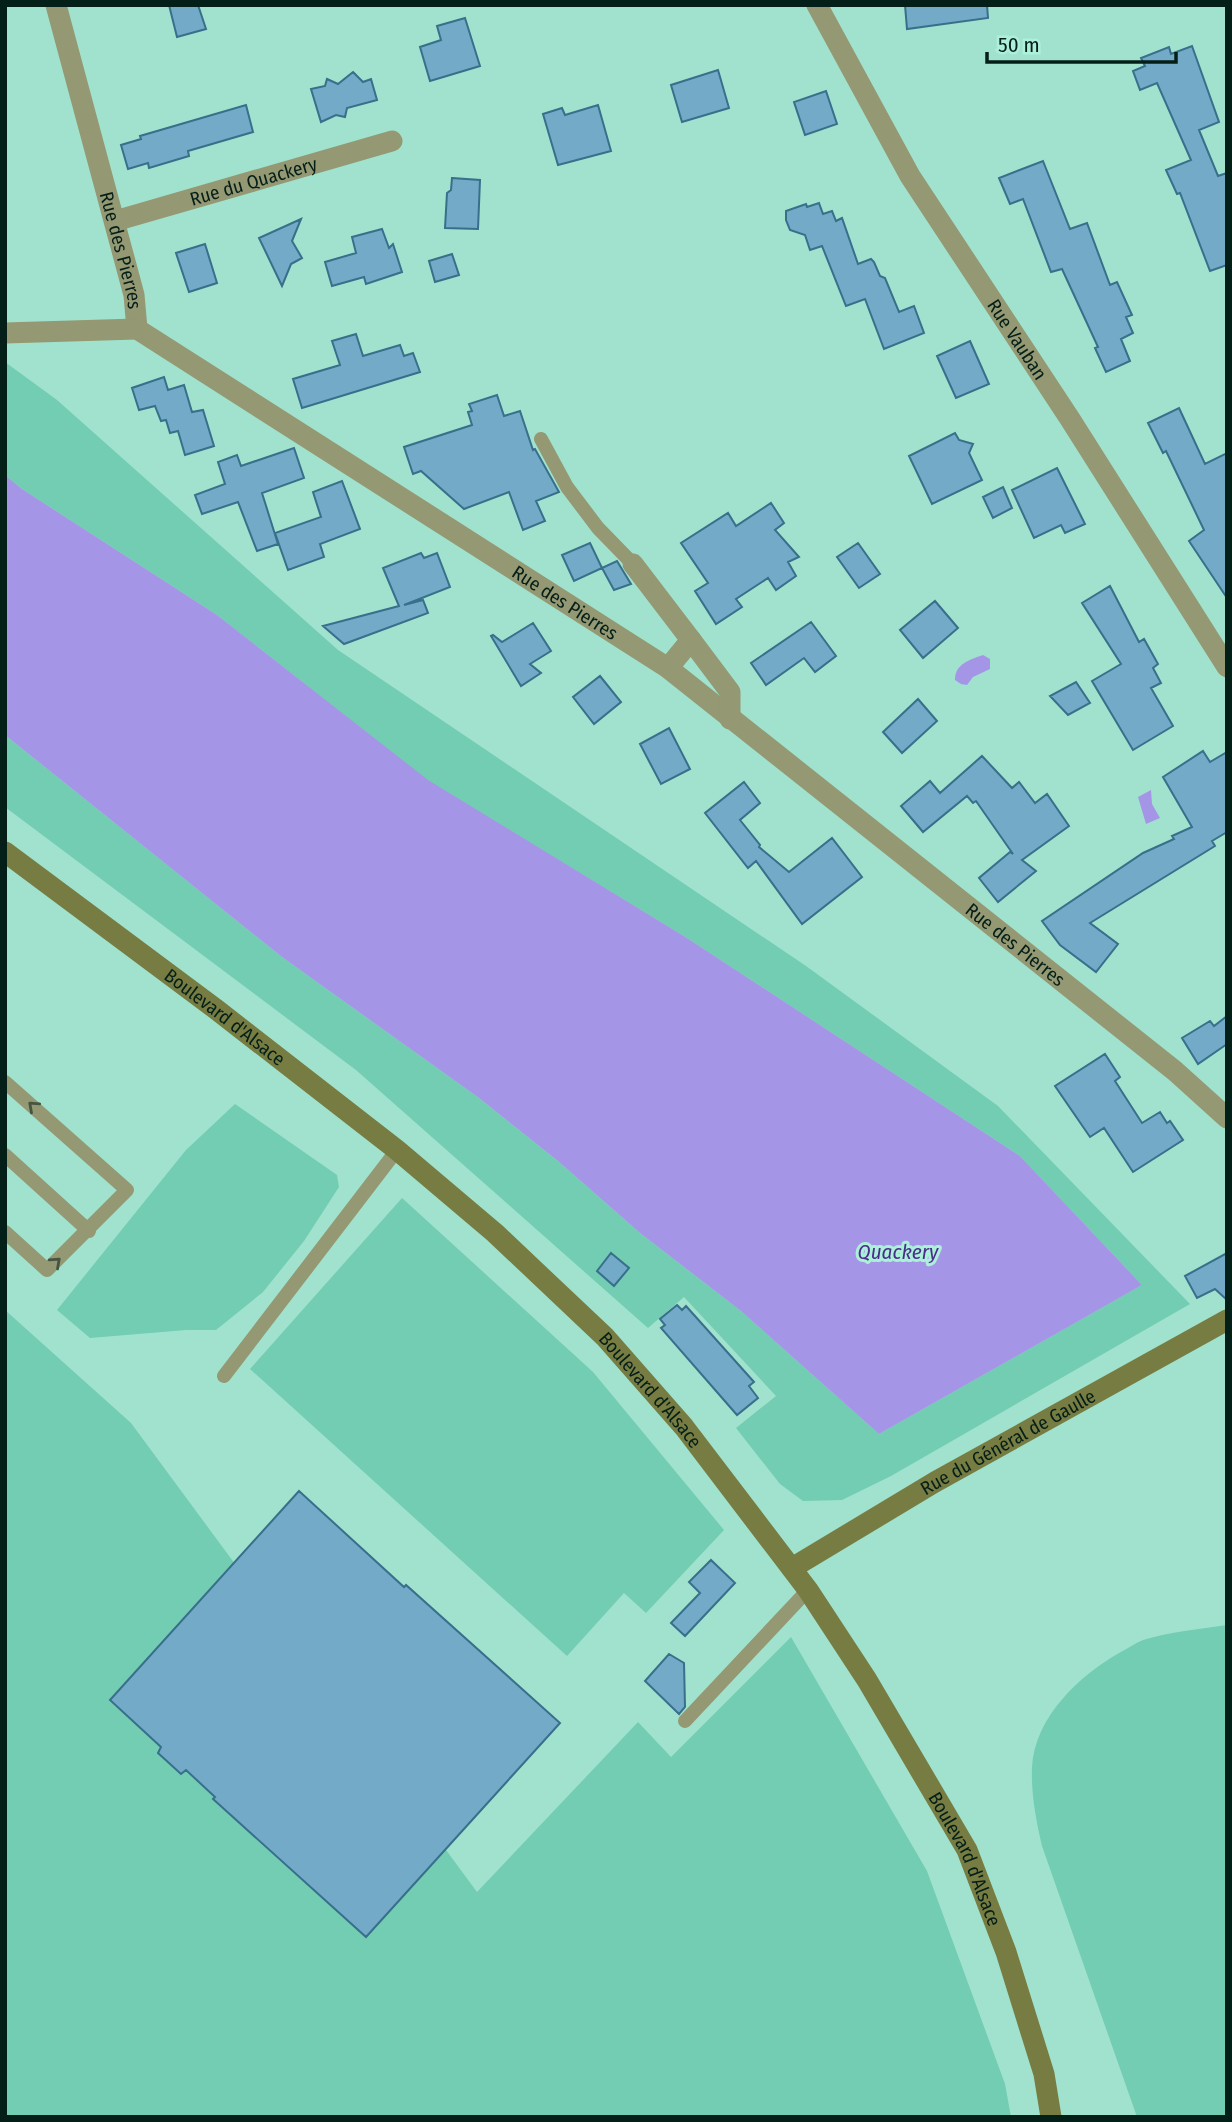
<svg xmlns="http://www.w3.org/2000/svg" width="1232" height="2122" font-family="'Fira Sans Condensed',sans-serif">
<style>
.green{fill:#72cdb2}
.water{fill:#a595e6}
.building{fill:#72aac8;stroke:#386f8b;stroke-width:2}
.lines{fill:none;stroke-linecap:round;stroke-linejoin:round}
.lane{stroke:#949873;stroke-width:14}
.street{stroke:#949873;stroke-width:21}
.secondary{stroke:#777c42;stroke-width:21}
.oneway{stroke:#455541}
.labels{text-anchor:middle;stroke-width:6;stroke-linejoin:round;paint-order:stroke}
.street-label{font-size:19px;fill:#041f18;stroke:#adf0da}
.water-label{font-size:21px;font-style:italic;fill:#4a2c8a;stroke:#adf0da}
</style>
<rect width="100%" height="100%" fill="#a0e2cd"/>
<path class="green" d="M5,362L57,400L338,650L806,966L998,1106L1190,1304L891,1476L842,1500L803,1501L780,1484L736,1428L776,1396L684,1297L648,1328L356,1070L5,807V735L282,957L479,1098L558,1161L640,1233L741,1311L879,1434L1142,1285L1020,1156L687,938L427,780L217,615L22,489L5,475Z
M235,1104L337,1175L339,1187L304,1241L263,1292L216,1330H186L90,1338L57,1310L186,1150Z
M402,1198L593,1372L724,1530L646,1613L624,1593L567,1656L250,1369Z
M5,1310L131,1423L477,1892L638,1722L671,1757L791,1637L927,1871L1005,2084L1011,2117H5Z
M1227,1625V2117H1137L1042,1846C1036,1820 1031,1794 1032,1767C1035,1717 1079,1676 1119,1653C1127,1649 1135,1643 1143,1640C1170,1632 1199,1629 1227,1625Z"/>
<path class="water" d="M5,475L22,489L217,615L428,780L687,938L1020,1156L1142,1285L879,1434L741,1311L640,1233L558,1161L479,1098L282,957L5,735Z
M983,655L990,659V669L973,677L967,685L961,684L955,680C955,664 969,660 983,655Z
M1151,790L1152,804L1160,818L1146,824L1138,797Z"/>
<path class="building" d="M169,5H198L206,29L177,37Z
M905,5H987L988,18L907,29Z
M465,18L480,66L430,81L420,47L441,40L437,26Z
M1192,46L1219,122L1199,130L1218,176L1227,173V265L1210,271L1180,193L1177,194L1166,170L1191,160L1157,83L1140,90L1133,71L1145,66L1141,58L1169,47L1171,54Z
M718,70L729,108L682,122L671,85Z
M353,72L363,82L371,79L377,100L347,108L345,117L336,115L321,122L311,89L325,86L327,79L338,84Z
M826,91L837,124L805,135L794,102Z
M246,105L253,132L188,151L189,156L149,168L148,163L128,169L121,145L141,139L140,136Z
M598,105L611,151L558,165L543,114L562,108L565,115Z
M1043,161L1070,229L1087,223L1110,285L1117,282L1132,315L1126,317L1133,333L1121,339L1130,361L1106,372L1095,348L1098,347L1062,269L1051,272L1023,199L1010,204L999,178Z
M452,178L480,180L478,229L445,228L447,193L451,190Z
M819,203L823,214L832,211L836,221L842,218L858,264L871,259L874,262L880,276L885,278L899,312L914,306L924,333L884,349L865,299L846,306L822,246L810,250L805,235L790,230L786,220V211L806,204L807,207Z
M301,219L292,241L302,258L291,264L282,286L259,238Z
M382,229L389,248L393,244L402,272L366,284L364,277L332,286L325,262L356,253L352,237Z
M205,244L217,283L189,292L176,253Z
M452,254L459,275L435,282L429,261Z
M356,334L363,356L400,345L404,356L413,353L420,372L302,408L293,379L340,365L332,341Z
M970,341L989,384L956,398L937,356Z
M164,377L168,390L184,385L192,412L203,410L214,446L185,455L178,431L170,433L166,420L161,421L155,406L139,410L132,388Z
M497,395L504,416L520,411L533,450L535,449L559,492L536,501L545,521L523,530L509,492L464,509L421,471L413,474L404,447L472,425L468,412L472,411L469,404Z
M1179,408L1205,464L1227,453V598L1189,541L1204,530L1166,451L1163,453L1148,423Z
M955,433L959,440L973,444L969,453L982,480L932,504L909,456Z
M294,448L304,478L262,493L278,544L257,551L238,502L202,514L195,495L225,484L218,462L237,455L241,466Z
M1057,468L1085,524L1065,533L1061,525L1034,538L1012,490Z
M342,481L360,529L320,544L324,557L288,570L275,533L321,517L313,492Z
M1003,487L1012,508L993,518L983,497Z
M771,503L784,523L775,530L799,557L788,562L796,576L776,590L768,578L736,599L742,607L716,624L695,591L708,583L681,543L728,513L736,526Z
M590,543L602,568L574,581L562,555Z
M858,543L880,574L859,588L837,557Z
M421,553L424,558L437,553L450,587L404,605L423,600L428,613L344,644L323,626L399,606L383,568Z
M617,561L631,584L614,590L602,568Z
M1110,586L1139,642L1144,639L1158,664L1153,668L1161,683L1151,688L1173,726L1133,750L1092,681L1121,664L1082,603Z
M935,601L958,628L923,658L900,630Z
M811,622L836,656L815,672L804,658L766,685L751,663Z
M533,623L551,651L530,664L541,673L521,686L491,636L493,635L502,642Z
M600,676L621,702L594,724L573,697Z
M1076,682L1090,703L1068,715L1050,696Z
M918,699L937,721L902,753L883,732Z
M669,728L690,769L661,784L640,744Z
M1203,751L1210,762L1227,752V832L1212,841L1215,846L1090,923L1118,944L1096,972L1060,945L1042,921L1143,853L1174,839L1172,836L1192,827L1163,777Z
M982,756L1012,788L1019,782L1035,803L1047,794L1069,826L1022,860L1036,871L998,902L979,878L1010,852L1013,854L976,801L973,803L967,796L923,832L901,806L930,781L940,793Z
M744,782L760,803L740,820L760,845L759,847L789,872L832,838L862,877L802,924L756,861L748,868L705,813Z
M1227,1016V1044L1198,1064L1182,1038L1210,1021L1214,1026Z
M1105,1054L1120,1077L1115,1081L1142,1123L1160,1112L1167,1123L1170,1121L1183,1140L1133,1172L1104,1128L1090,1137L1055,1086Z
M611,1253L629,1268L614,1286L597,1271Z
M1227,1253V1300L1215,1289L1197,1298L1185,1276Z
M677,1305L682,1310L686,1306L754,1382L749,1386L758,1398L737,1415L661,1328L665,1325L660,1319Z
M299,1491L404,1587L406,1585L560,1723L366,1937L213,1799L215,1797L186,1770L181,1774L158,1753L161,1747L110,1700Z
M711,1560L735,1583L685,1636L671,1623L700,1593L689,1582Z
M669,1654L684,1663L685,1707L679,1714L645,1681Z"/>
<g class="lines">
<path class="lane" d="M541,439L567,487L598,528L633,564
M5,1082L127,1190L47,1270L5,1232
M5,1155L89,1231
M224,1376L397,1150
M685,1721L808,1590"/>
<g class="street">
<path id="s1" d="M56,5L134,295L137,329"/>
<path id="s2" d="M817,5L910,176L1070,419L1227,667"/>
<path id="s3" d="M115,221L392,141"/>
<path id="s4" d="M137,329L668,668L1175,1071L1227,1118"/>
<path d="M5,333L137,329"/>
<path d="M633,564L691,640"/>
<path d="M668,668L691,640L730,692V719"/>
</g>
<g class="secondary">
<path id="s5" d="M5,852L217,1010L397,1150L495,1233L605,1337L684,1427L808,1590L867,1680L967,1850L1006,1952L1044,2074L1051,2117"/>
<path id="s6" d="M792,1568L935,1482L1227,1320"/>
</g>
</g>
<defs><path id="oneway-chevron" d="M-2-3.5L2.5 0L-2 3.5" fill="none" stroke-width="1.6" stroke-linecap="round" stroke-linejoin="round" transform="scale(1.75)"/></defs>
<g class="oneway">
<use href="#oneway-chevron" transform="translate(33 1106) rotate(-138)"/>
<use href="#oneway-chevron" transform="translate(56 1262) rotate(-42)"/>
</g>
<g class="labels">
<g class="street-label">
<text dy="7" stroke="none"><textPath href="#s3" startOffset="144">Rue du Quackery</textPath></text>
<text dy="7" stroke="none"><textPath href="#s1" startOffset="254">Rue des Pierres</textPath></text>
<text dy="7" stroke="none"><textPath href="#s2" startOffset="390">Rue Vauban</textPath></text>
<text dy="7" stroke="none"><textPath href="#s4" startOffset="508">Rue des Pierres</textPath></text>
<text dy="7" stroke="none"><textPath href="#s4" startOffset="1074">Rue des Pierres</textPath></text>
<text dy="7" stroke="none"><textPath href="#s5" startOffset="275">Boulevard d'Alsace</textPath></text>
<text dy="7" stroke="none"><textPath href="#s5" startOffset="842">Boulevard d'Alsace</textPath></text>
<text dy="7" stroke="none"><textPath href="#s6" startOffset="250">Rue du Général de Gaulle</textPath></text>
<text dy="7" stroke="none"><textPath href="#s5" startOffset="1409">Boulevard d'Alsace</textPath></text>
</g>
<g class="water-label">
<text x="898" y="1259">Quackery</text>
</g>
</g>
<rect width="1232" height="2122" fill="none" stroke="#041f18" stroke-width="14"/>
<path d="M987 52v10h189v-10" fill="none" stroke="#041f18" stroke-width="3.5"/>
<text x="998" y="52" font-size="21" fill="#041f18" stroke="#adf0da" stroke-width="5" paint-order="stroke">50 m</text>
</svg>
